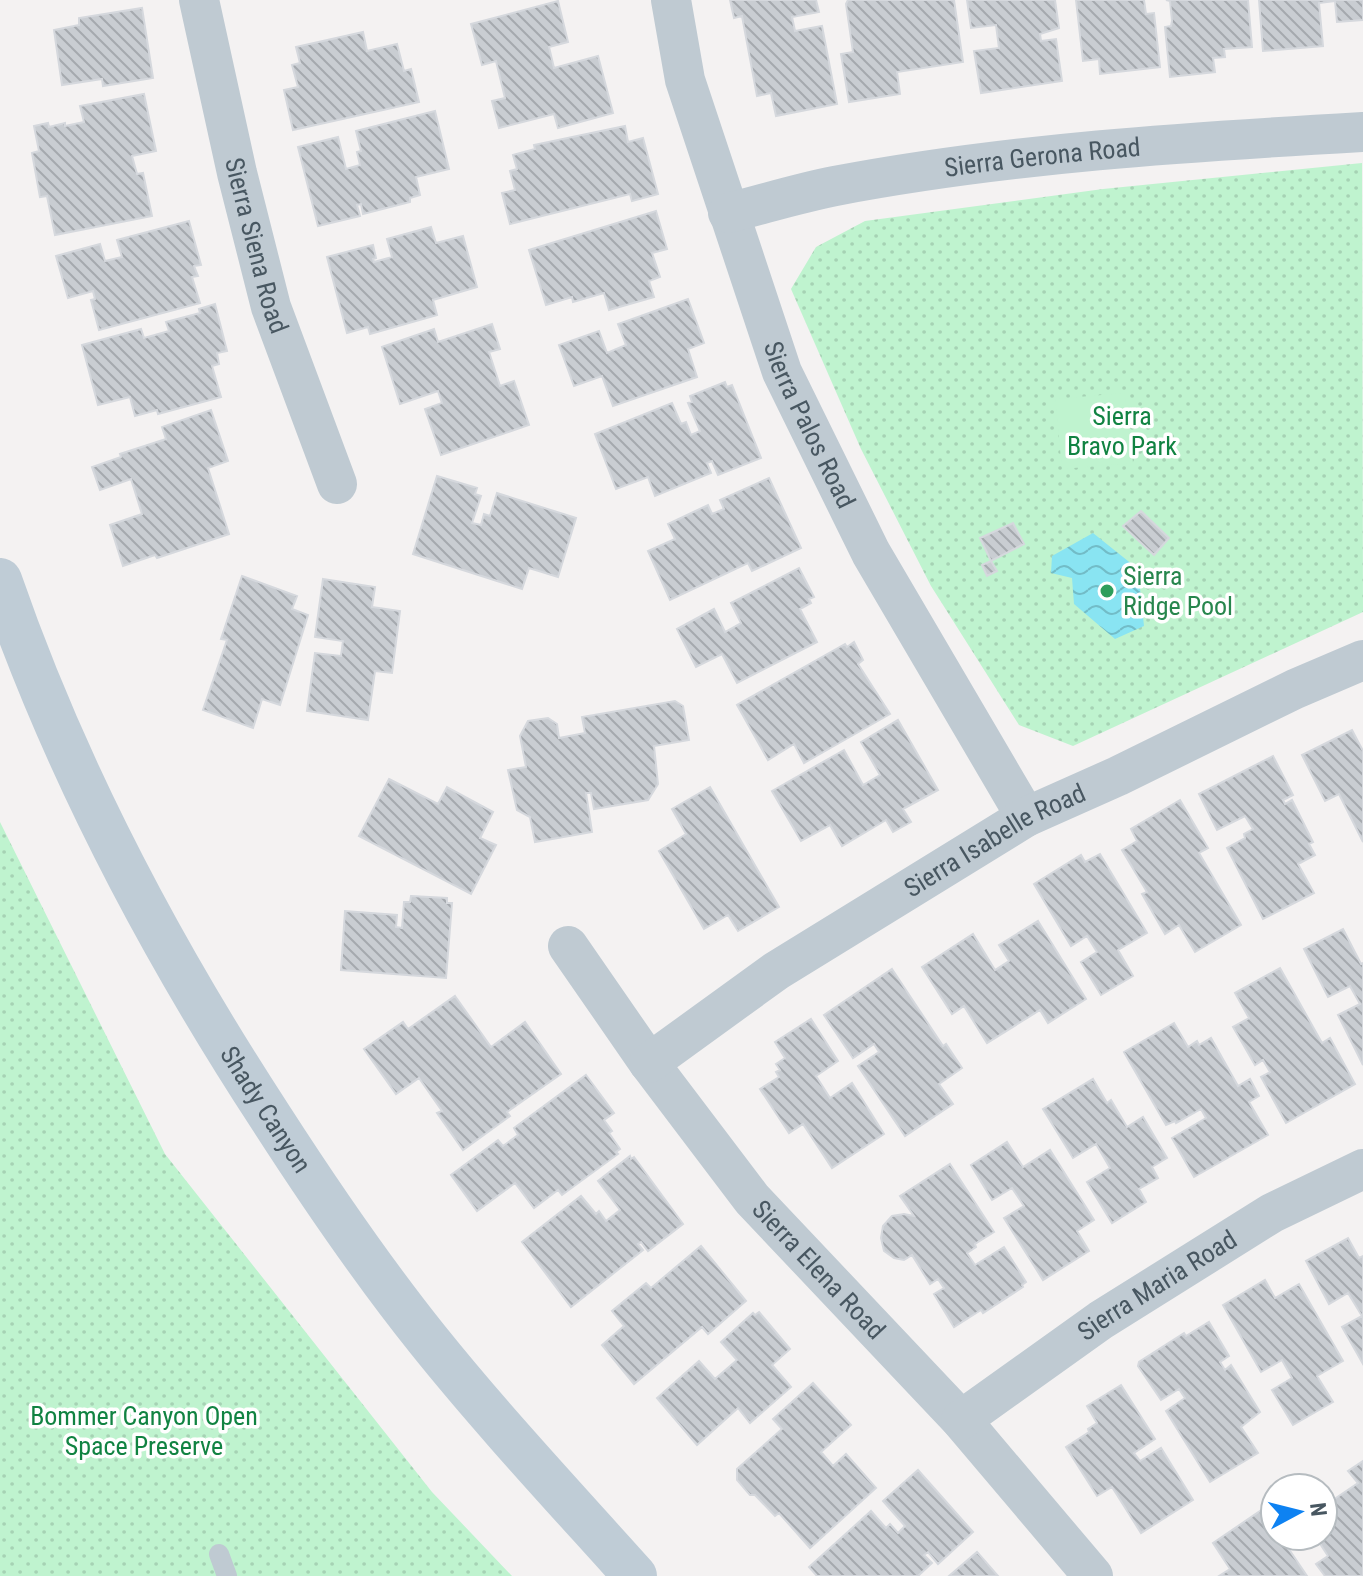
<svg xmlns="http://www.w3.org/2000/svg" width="1363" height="1576" font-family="'Roboto Condensed',sans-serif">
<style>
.green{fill:url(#green-dots)}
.pitch{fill:#bff3cf}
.water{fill:url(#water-waves)}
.building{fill:url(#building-back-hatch);stroke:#d5d8dd;stroke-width:2}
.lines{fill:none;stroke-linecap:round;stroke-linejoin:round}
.lane{stroke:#bfcad2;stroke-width:20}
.street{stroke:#bfcad2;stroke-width:40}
.secondary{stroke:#bfccd6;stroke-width:44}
.leisure-dot{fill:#2e9e5b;stroke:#fff;stroke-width:3}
.labels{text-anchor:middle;stroke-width:7;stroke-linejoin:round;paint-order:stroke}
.street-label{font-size:26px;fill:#485761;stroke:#fff}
.park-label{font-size:26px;fill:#118342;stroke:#fff}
.leisure-label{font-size:26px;fill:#27864d;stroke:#fff;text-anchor:start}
</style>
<defs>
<pattern id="green-dots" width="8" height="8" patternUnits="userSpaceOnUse" patternTransform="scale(2)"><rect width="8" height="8" fill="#bff3cf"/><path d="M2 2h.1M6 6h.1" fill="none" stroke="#a6d2b4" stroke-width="1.8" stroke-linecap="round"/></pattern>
<pattern id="water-waves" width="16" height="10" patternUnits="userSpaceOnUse" patternTransform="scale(2)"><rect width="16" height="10" fill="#89e4f2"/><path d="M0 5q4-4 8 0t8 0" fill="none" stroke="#72bcc7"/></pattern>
<pattern id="building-back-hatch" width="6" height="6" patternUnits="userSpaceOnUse" patternTransform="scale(2)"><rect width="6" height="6" fill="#c9cdd2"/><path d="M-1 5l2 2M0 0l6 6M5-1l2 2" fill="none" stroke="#a5a9ae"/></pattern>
</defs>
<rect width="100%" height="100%" fill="#f4f2f2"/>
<path class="green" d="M1362,163L1363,612L1073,746L1019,725L931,586L861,449L791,289L816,247L865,221L1103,189Z
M0,822L165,1154L432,1492L512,1576H0Z"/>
<path class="pitch" d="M1125,393L1133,463L1062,469L1055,399Z"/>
<path class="water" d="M1093,533L1138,569L1144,626L1115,639L1074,604L1072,578L1051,573L1052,556Z"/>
<path class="building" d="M730,0H816L819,12L792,17L795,31L822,26L837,104L776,116L771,93L757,96L742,16L734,18Z
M848,0H954L963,62L897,72L900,94L849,102L841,54L853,52L846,4Z
M967,0H1055L1059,28L1040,34L1041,41L1056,39L1062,81L981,93L974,51L999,48L996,25L971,28Z
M1076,0H1144L1146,14L1154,13L1160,67L1100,74L1099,59L1083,61Z
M1166,0H1248L1252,47L1224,49L1225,57L1213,58L1215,72L1170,77L1165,27L1171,26L1172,21L1170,1Z
M1259,0H1363V20L1337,22L1335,1L1319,3L1323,46L1263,51Z
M558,1L568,42L549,47L554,68L598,56L613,113L558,128L554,114L499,128L492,101L505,98L496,61L482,65L471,24Z
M142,8L153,78L103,86L102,79L62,85L54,30L79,25V18Z
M363,32L367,51L397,44L404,71L411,69L419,102L293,130L284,90L298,87L292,65L300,63L296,47Z
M144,94L156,151L132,156L137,174L143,173L152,216L55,235L47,196L40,197L32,153L39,151L34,126L48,123L49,127L65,123V126L84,122L80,106Z
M435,111L449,169L416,177L420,195L410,198V202L363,214L361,204L357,205L360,216L318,226L298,147L338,137L346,169L360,165L357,152L361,151L356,131Z
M625,126L628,142L643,138L658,194L632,201L630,194L510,224L502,193L515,190L510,171L517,169L513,155L535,149L534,145Z
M656,211L667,249L652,253L660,277L649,281L654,297L609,310L604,293L573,302L572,297L546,305L529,250Z
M189,221L201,265L194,266L198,276L192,277L200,303L99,330L91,300L95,299L93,291L68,298L56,256L100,244L105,261L122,257L117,240Z
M431,227L436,243L463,236L477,287L433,300L437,315L370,334L368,327L347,333L327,257L373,245L376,258L373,259L374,262L392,257L387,239Z
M688,299L704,343L688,349L697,377L613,406L602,376L574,386L559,345L599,331L607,353L626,345L618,324Z
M215,304L227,351L217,353L219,364L212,366L221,397L158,414L157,410L135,416L130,397L98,405L82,345L141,329L144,338L169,331L166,322L200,313L199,309Z
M492,324L500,349L489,352L500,386L514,381L529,425L441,455L425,409L442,403L438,391L400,404L382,347L434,329L438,342Z
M725,382L727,387L732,385L761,458L718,475L712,461L707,463L711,473L655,496L648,477L616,489L595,434L672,403L681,424L686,422L691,435L700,431L688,403L692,402L690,396Z
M211,410L228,461L208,468L229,534L157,558L155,555L123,566L110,525L142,514L131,479L100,490L92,467L121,457L120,454L166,439L162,427Z
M437,476L477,488L475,494L481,496L472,523L481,525L484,514L490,516L497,493L576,518L558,577L529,568L522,589L413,554Z
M769,478L801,548L752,571L748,563L670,600L648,551L675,539L668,524L708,505L712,514L724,509L720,500Z
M1141,511L1169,538L1154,555L1123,526Z
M1013,523L1024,544L991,561L980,538Z
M991,561L997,571L987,576L982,565Z
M799,568L814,597L809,599L811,603L800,609L817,642L737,683L722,654L696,667L677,629L714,609L725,632L741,623L731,603Z
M242,576L297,596L292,609L308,615L280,705L262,699L253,728L203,710L227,640L221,639Z
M323,579L375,587L372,607L400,611L392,673L375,671L368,720L307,711L315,653L341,656L343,641L315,637Z
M854,642L863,660L858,664L890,714L804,763L794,744L768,760L737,705L845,644L847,647Z
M675,701L683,706L689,740L654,746L658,784L648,800L594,809L591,793H586L592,832L535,842L530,817L517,810L508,770L526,767L520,736L528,721L548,718L557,724L559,738L585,733L582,717Z
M898,720L938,790L903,809L911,822L893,832L886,820L842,846L830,825L801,841L772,791L844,750L863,785L880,775L861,742Z
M1352,730L1363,751V842L1339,794L1325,801L1302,755Z
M1273,756L1293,795L1283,800L1285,804L1292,800L1313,842L1309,844L1315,855L1298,864L1314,893L1263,919L1227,848L1245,838L1244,834L1253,829L1245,816L1217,830L1199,794Z
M389,779L438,804L447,787L493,812L480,838L496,845L471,894L359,836Z
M710,787L779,907L738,931L728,915L704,929L659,851L686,834L672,809Z
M1180,800L1208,848L1199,853L1241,925L1195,952L1179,925L1165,934L1142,894L1147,892L1122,850L1137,841L1131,829Z
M1100,854L1147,933L1118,950L1133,976L1101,995L1081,962L1097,952L1087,936L1071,946L1034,884L1081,855L1085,862Z
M411,896L447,898V903H452L446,978L341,970L345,911L397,915L396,927L402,928L404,902H410Z
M1038,921L1086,999L1048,1023L1040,1010L987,1043L964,1006L952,1014L922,967L973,934L995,970L1009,961L999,945Z
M1343,929L1361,964L1363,963V1065L1338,1015L1360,1004L1350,986L1328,997L1304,949Z
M1280,968L1322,1043L1330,1038L1355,1084L1286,1123L1261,1077L1270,1072L1263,1060L1255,1065L1233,1027L1249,1018L1235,993Z
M892,969L943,1046L946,1044L962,1068L939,1084L953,1104L905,1136L858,1066L879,1052L874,1044L853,1058L824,1015Z
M455,996L491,1047L525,1022L561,1074L507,1112L510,1116L463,1150L437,1113L442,1111L419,1078L396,1094L364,1049L403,1022L408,1029Z
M811,1019L838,1061L816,1076L830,1098L852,1083L884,1134L832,1168L803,1124L789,1133L760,1089L779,1077L776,1072L780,1070L776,1064L785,1058L775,1042Z
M1174,1023L1188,1047L1197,1041L1199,1045L1211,1038L1238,1086L1250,1079L1259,1096L1249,1102L1268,1135L1194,1177L1172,1138L1206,1118L1201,1109L1176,1123L1175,1121L1166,1125L1124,1052Z
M586,1075L614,1113L604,1120L612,1131L609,1133L620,1149L616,1152L618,1154L562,1195L558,1190L534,1208L515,1183L477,1211L451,1175L498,1140L503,1146L518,1135L514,1128Z
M1093,1079L1107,1103L1111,1100L1127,1127L1143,1117L1167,1158L1152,1167L1158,1178L1139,1189L1146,1202L1112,1223L1087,1182L1110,1168L1096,1144L1073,1158L1043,1109Z
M1007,1142L1023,1167L1050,1150L1094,1220L1077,1231L1089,1251L1043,1280L1004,1218L1024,1206L1012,1188L992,1200L971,1165Z
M630,1156L631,1159L634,1157L683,1224L648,1251L641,1242L638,1244L643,1250L571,1307L522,1242L581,1196L596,1214L599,1211L606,1221L620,1210L598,1181Z
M950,1164L994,1232L975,1244L976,1247L967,1253L975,1265L1004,1247L1026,1282L1022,1285L1023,1287L983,1313L981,1310L954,1327L934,1294L944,1288L938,1279L930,1284L912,1255L904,1260L894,1258L884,1251L881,1238L883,1226L892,1216L904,1214L914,1216L900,1196Z
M1348,1238L1359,1258L1363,1256V1364L1342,1327L1362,1316L1348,1293L1329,1304L1306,1261Z
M701,1246L746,1301L708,1334L702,1327L634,1384L602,1345L624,1326L612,1311L646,1283L651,1288Z
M1265,1280L1275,1298L1299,1284L1343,1361L1317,1376L1333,1402L1293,1425L1272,1390L1292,1378L1282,1360L1261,1372L1223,1305Z
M759,1312L790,1349L772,1365L791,1387L750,1423L738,1408L697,1445L657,1398L699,1361L715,1379L737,1360L721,1342L753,1313L755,1315Z
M1209,1322L1229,1356L1220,1362L1225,1370L1231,1365L1260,1412L1241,1427L1258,1453L1210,1482L1166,1411L1185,1398L1179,1389L1161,1400L1138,1366L1139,1362L1184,1333L1186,1336Z
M813,1383L851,1425L821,1452L833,1466L846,1454L876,1488L810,1548L779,1513L775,1516L755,1495H750L737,1480V1469L782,1429L773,1419Z
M1121,1385L1155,1439L1134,1453L1140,1461L1161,1448L1193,1500L1141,1533L1112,1487L1097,1496L1066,1447L1089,1432L1088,1429L1097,1423L1087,1406Z
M1363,1461V1576H1325L1316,1564L1328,1556L1315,1536H1323V1499L1327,1504L1358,1483L1348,1471Z
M918,1470L973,1532L938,1564L928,1552L924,1555L932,1563L918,1576H817L809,1567L871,1511L886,1528L890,1524L898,1533L905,1526L883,1501Z
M1263,1509L1275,1528V1536H1280L1307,1576H1219L1230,1569L1213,1543Z
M977,1552L998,1576H949Z"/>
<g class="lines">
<path class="lane" d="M219,1554L227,1576"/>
<g class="street">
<path id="s1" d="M199,0L237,173L271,307L337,484"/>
<path id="s2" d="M671,0L685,80L782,372L871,553L1026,817"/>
<path id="s3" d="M728,213C764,204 799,193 835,186C1009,153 1187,142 1363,132"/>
<path id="s4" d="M568,946L649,1063L752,1199L961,1420L1093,1576"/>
<path id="s5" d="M649,1063L776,971L1026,817L1118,776L1295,689L1363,660"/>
<path id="s6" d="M961,1420L1101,1320L1272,1213L1363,1169"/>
</g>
<path class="secondary" id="s7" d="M0,580C66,771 161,950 271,1118C320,1194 371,1269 428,1340C493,1421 565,1498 635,1576"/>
</g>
<circle class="leisure-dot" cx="1107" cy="591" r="8"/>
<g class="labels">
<g class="street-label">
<text dy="9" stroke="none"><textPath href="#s3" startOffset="320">Sierra Gerona Road</textPath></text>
<text dy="9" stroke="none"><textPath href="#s1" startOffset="252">Sierra Siena Road</textPath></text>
<text dy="9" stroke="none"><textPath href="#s2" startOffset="448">Sierra Palos Road</textPath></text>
<text dy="9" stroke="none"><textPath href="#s5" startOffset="412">Sierra Isabelle Road</textPath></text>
<text dy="9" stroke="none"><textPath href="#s7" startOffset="594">Shady Canyon</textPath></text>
<text dy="9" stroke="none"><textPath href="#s4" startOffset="410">Sierra Elena Road</textPath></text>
<text dy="9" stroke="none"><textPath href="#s6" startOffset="238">Sierra Maria Road</textPath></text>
</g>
<g class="park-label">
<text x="1122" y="425">Sierra<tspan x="1122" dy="30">Bravo Park</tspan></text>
<text x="144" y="1425">Bommer Canyon Open<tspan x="144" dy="30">Space Preserve</tspan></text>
</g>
<g class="leisure-label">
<text x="1123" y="585">Sierra<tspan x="1123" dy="30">Ridge Pool</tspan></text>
</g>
</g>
<g transform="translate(1299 1512) rotate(83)"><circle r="38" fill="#ffffff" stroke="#b6bcc0" stroke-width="2"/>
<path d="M0-6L14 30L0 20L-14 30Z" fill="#0e82f2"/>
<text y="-12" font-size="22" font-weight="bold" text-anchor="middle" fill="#485761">N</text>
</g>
</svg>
